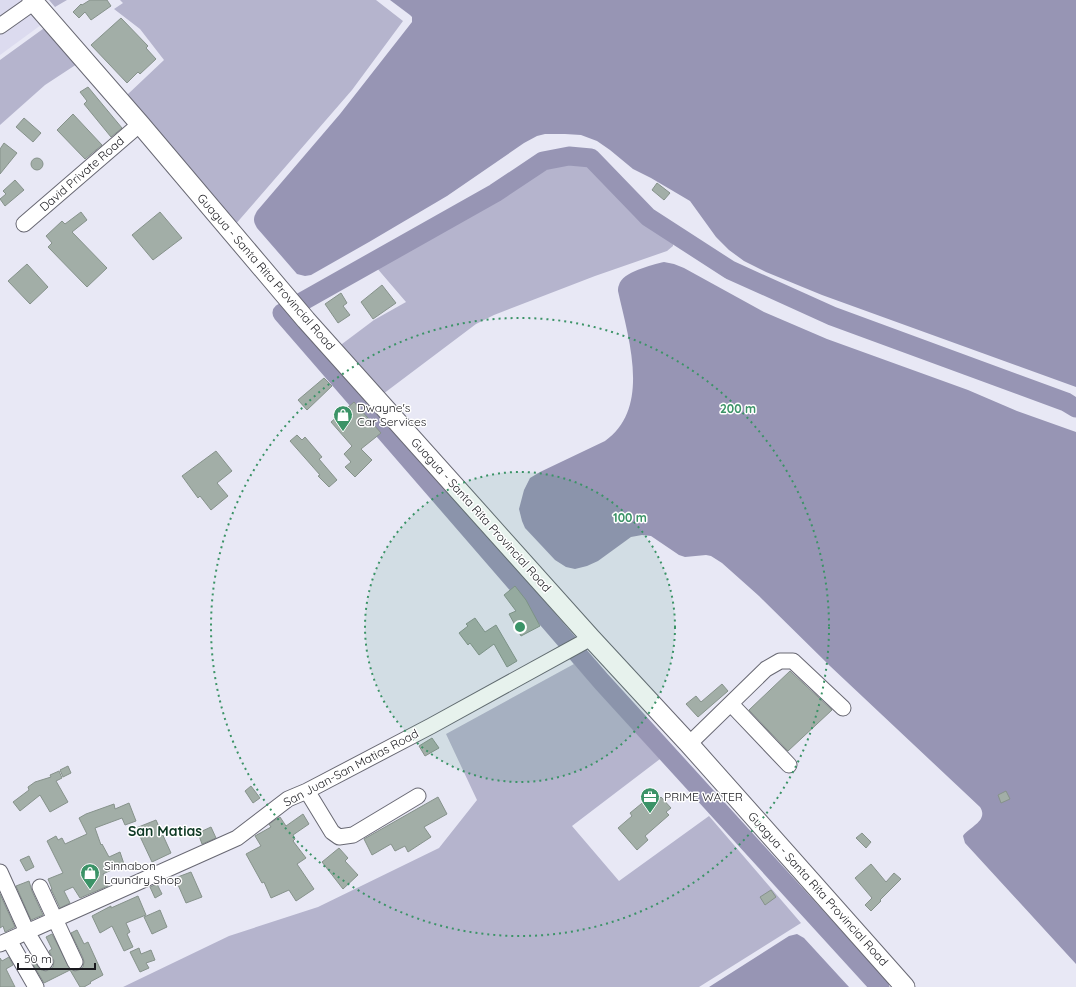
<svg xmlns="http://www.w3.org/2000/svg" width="1076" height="987" font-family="Quicksand,sans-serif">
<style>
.built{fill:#dcdbef}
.green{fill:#b5b4cd}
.water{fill:#9795b4}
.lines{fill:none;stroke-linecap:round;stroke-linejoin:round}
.river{stroke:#9795b4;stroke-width:19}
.building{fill:#a2aea7;stroke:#86928b}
.minor-casing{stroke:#686873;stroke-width:17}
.major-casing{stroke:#686873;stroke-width:21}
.minor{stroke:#fff;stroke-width:15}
.major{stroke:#fff;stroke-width:19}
.ring{fill:none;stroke:#3b9367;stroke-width:2;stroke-dasharray:2 4}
.labels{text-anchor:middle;stroke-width:3;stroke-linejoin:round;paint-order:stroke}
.street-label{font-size:12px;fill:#1a1a1f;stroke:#fff}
.poi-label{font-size:12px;fill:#1a1a1f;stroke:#fff;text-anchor:start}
.quarter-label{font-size:14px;font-weight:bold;fill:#0e3924;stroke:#fff}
.centre{fill:#3b9367;stroke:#fff;stroke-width:2}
.ring-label{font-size:12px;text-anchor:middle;font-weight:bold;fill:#3b9367;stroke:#fff;stroke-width:3;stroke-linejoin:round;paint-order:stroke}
</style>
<rect width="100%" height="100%" fill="#e8e8f5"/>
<path class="built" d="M0,0H25L45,22L0,55Z"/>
<path class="green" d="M49,0H67L55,7Z
M120,0H376L403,21L352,90L234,226L127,95L164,60L140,29L114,9L123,3Z
M47,26L77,64L45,85L0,125V60Z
M569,160L590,162L648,222L673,241V246L667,251L595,276L494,315L476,324L383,394L338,347L374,320L406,302L376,267L479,206L542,166Z
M574,664L660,759L572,826L619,881L709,816L801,923L699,987H123L229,936L318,907L439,848L477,800L446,734Z"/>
<path class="water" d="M390,0H1076V387L822,295L766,272L744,261L729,250L716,237L690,201L651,178L633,169L610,150L597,141L581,135L565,134H545L537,136L524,143L447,196L369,242L311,275L305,276L297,274L257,228C253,221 253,218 257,211L340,114L412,22V17L410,15Z
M664,262L674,264L684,268L764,312L827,339L968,390L1017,411L1076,432V964L965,843L963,836C969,827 989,821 980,807L830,666L759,596L722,563L711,556L706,555L685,557L679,555L651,536L642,535L631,537L598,561L587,566L575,569L566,567L555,560L525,528L522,521L519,509L524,490L530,478L540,472L605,441C652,408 628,337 618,291C618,289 618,287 619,285C622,272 652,265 664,262Z
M797,934L804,938L849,987H709L789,936Z"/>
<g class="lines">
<path class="river" d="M880,987L602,682L282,313L495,193L543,161L569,156L591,158L648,217L730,270L832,316L1066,402L1076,408"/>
</g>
<path class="building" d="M90,0H107L111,6L91,20L85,12L79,18L73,12L81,4L82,5Z
M121,18L148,46L146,48L156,59L140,74L138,72L127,83L91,45Z
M88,87L122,128L111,137L84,104L87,101L80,92Z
M73,114L102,145L85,159L57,130Z
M24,118L41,133L33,142L16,127Z
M4,143L17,153L0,174V149Z
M31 164a6 6 0 1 1 12 0a6 6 0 1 1-12 0Z
M15,180L24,190L5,206L0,199L6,194L3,191Z
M657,183L670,193L664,200L652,190Z
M81,212L87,220L72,232L107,268L87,287L48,247L52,243L46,236L62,221L65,224Z
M160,212L182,238L153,260L132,235Z
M27,264L48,287L30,304L8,281Z
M382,285L396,303L373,319L361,302Z
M341,293L347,303L343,306L350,315L338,323L325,304Z
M324,378L332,386L307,410L298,400Z
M354,402L381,433L361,449L372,460L355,477L345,467L351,462L344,454L352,446L331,422Z
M297,435L302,440L305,437L322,457L319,459L337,480L329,487L318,476L320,475L290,441Z
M216,451L232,471L217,483L228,496L211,510L200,496L198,498L182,476Z
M515,586L526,600L540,626L521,636L509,614L516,611L504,595Z
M475,618L485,632L496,625L517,661L507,667L494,644L479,655L470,643L468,645L459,633L468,626L466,624Z
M790,671L832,710L788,751L749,710Z
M722,684L728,691L698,717L686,704L696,696L701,702Z
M432,738L439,748L425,756L419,746Z
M68,766L71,773L63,777L60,770Z
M59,771L62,778L56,781L68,802L50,812L40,795L20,811L13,802L29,790L28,787L35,782L51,777L50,775Z
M251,786L260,798L253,803L245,791Z
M1006,791L1010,799L1001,803L998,795Z
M652,795L657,801L661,797L671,808L666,812L669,815L645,836L648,840L637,850L618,828L632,816L630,813Z
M438,797L447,814L424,827L431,837L408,852L405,846L395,851L391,844L372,855L364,839Z
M129,803L136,821L125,825L122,818L95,828L101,845L102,844L109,857L120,852L124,864L103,874L108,886L80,898L73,887L64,891L70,903L60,908L51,889H52L48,879L63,873L47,841L56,836L58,840L62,838L65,844L87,834L79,818L86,814L114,804L115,809Z
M303,814L309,824L293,835L295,839L293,841L306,858L297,864L314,889L296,901L289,890L271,898L264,882L262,883L246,854L261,846L255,836L271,827L269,824L275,820L280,817L286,826Z
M156,820L171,853L152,862L136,828Z
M211,827L216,838L202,844L198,833Z
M862,833L871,842L866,848L856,838Z
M339,848L348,858L345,861L358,875L343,889L322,862Z
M29,856L34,867L26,871L20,860Z
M871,864L886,882L894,873L901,879L880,900L881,901L871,911L865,905L872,898L855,878Z
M191,872L202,897L186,903L175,878Z
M29,881L32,891L43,915L31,920L16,886Z
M157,884L162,894L155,898L150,887Z
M771,890L776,897L765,905L760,897Z
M0,894L15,927L5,932L3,926L0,928Z
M138,896L146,915L126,923L130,932L127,934L133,947L124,951L112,926L100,933L92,916L111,906V908Z
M160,910L167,927L152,934L144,917Z
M77,930L84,944L88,942L103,975L90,982L91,983L84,987H80L70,970L44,983L31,961L33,960L41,970L46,971L50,969L53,967L54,961L49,951L52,949L46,937L52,934L70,969L75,971L79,970L83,967L84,962L83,958L71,933Z
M139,948L141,954L151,950L155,960L146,963L149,968L140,972L130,952Z
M9,957L13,965L6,969L15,987H0V958L2,961Z"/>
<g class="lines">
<g class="minor-casing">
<path id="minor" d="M0,26L34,2
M24,224L140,124
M731,704L789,765
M689,744L766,669L780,661H793L843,708
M307,791L332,832L339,837L353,835L418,796
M0,872L27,932L45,962
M40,887L75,962
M9,940L36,987
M0,944L237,838L288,799L307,791L431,726L591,638"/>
</g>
<g class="major-casing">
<path id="major" d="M32,0L140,124L306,320L591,638L689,744L905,987"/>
</g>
<use href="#minor" class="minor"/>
<use href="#major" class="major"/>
</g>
<circle cx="520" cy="627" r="155" fill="#3b9367" fill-opacity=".12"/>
<g class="ring">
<circle cx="520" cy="627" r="155"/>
<circle cx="520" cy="627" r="309"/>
</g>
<defs>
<g id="shop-pin" transform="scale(1)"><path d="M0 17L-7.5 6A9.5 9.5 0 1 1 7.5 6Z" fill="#3b9367" stroke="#fff"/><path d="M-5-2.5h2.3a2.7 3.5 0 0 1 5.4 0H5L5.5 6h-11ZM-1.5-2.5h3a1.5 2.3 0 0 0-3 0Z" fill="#fff"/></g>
<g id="office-pin" transform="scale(1)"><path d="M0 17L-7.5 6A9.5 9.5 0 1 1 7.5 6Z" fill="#3b9367" stroke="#fff"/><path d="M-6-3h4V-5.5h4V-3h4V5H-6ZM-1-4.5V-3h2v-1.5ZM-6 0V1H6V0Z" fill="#fff"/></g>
</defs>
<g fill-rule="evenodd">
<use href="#shop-pin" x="343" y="415"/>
<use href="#office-pin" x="650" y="797"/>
<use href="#shop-pin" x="90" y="873"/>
</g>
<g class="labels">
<g class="street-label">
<text transform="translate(82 174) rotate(-41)" y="4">David Private Road</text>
<text transform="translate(266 272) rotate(49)" y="4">Guagua - Santa Rita Provincial Road</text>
<text transform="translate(481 515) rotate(48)" y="4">Guagua - Santa Rita Provincial Road</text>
<text transform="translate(351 768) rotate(-28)" y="4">San Juan-San Matias Road</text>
<text transform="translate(818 889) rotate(48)" y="4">Guagua - Santa Rita Provincial Road</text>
</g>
<g class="poi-label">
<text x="357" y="412">Dwayne's<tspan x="357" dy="14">Car Services</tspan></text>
<text x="664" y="801">PRIME WATER</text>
<text x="104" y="870">Sinnabon<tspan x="104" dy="14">Laundry Shop</tspan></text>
</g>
<g class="quarter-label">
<text x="165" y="836">San Matias</text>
</g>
</g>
<circle cx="520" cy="627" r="6" class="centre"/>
<g class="ring-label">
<text x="738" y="413">200 m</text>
<text x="630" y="522">100 m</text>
</g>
<path d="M18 963v6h77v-6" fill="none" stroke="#1a1a1f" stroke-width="2"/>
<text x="24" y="963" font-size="12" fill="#1a1a1f" stroke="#ffffff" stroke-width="3" paint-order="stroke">50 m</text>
</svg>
